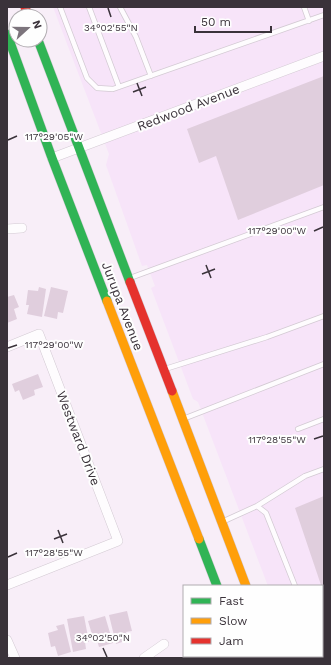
<svg xmlns="http://www.w3.org/2000/svg" width="331" height="665" font-family="'Work Sans',sans-serif">
<style>
.built{fill:#f7e4f9}
.building{fill:#e0cedd}
.lines{fill:none;stroke-linecap:round;stroke-linejoin:round}
.lane-casing{stroke:#d3cad3;stroke-width:6}
.street-casing{stroke:#d3cad3;stroke-width:10}
.fast-casing{stroke:#d3cad3;stroke-width:10}
.slow-casing{stroke:#d3cad3;stroke-width:10}
.jam-casing{stroke:#d3cad3;stroke-width:10}
.lane{stroke:#fefcfe;stroke-width:4.5}
.street{stroke:#fefcfe;stroke-width:9}
.fast{stroke:#30b455;stroke-width:9}
.slow{stroke:#ff9f0a;stroke-width:9}
.jam{stroke:#e5322d;stroke-width:9}
.ticks{fill:none;stroke:#3a323a;stroke-width:1.5}
.labels{text-anchor:middle;stroke-width:4;stroke-linejoin:round;paint-order:stroke}
.street-label{font-size:13px;fill:#3a323a;stroke:#fefefe}
.ticks-label{font-size:10px;text-anchor:middle;fill:#3a323a;stroke:#fefefe;stroke-width:4;stroke-linejoin:round;paint-order:stroke}
</style>
<rect width="100%" height="100%" fill="#f8eef8"/>
<path class="built" d="M53,7H324V658H308L307,656H322V586H268L198,402L193,399L151,288L155,286L147,265L142,266L106,165L109,154Z"/>
<path class="building" d="M324,76V185L238,220L216,156L199,163L187,129Z
M39,287L46,289L42,317L27,314L29,305H26L28,290L38,291Z
M51,287L68,291L63,313L58,312L57,319L44,316Z
M14,295L19,307L14,309L17,319L7,323V297Z
M38,374L43,387L34,390L35,395L23,400L19,390L15,392L12,384Z
M324,496V594L295,508Z
M127,611L132,631L126,632L128,640L116,644L109,615Z
M84,616L89,642H85L86,649L73,652L67,619Z
M105,616L113,643L99,647L97,640L94,641L88,621Z
M64,624L71,652L58,656L55,646L51,647L48,633L58,630L56,626Z"/>
<g class="lines">
<g class="lane-casing">
<path id="lane" d="M60,7L87,78L97,88L113,89L324,15
M89,7L119,87
M120,7L136,37L151,76
M304,7L309,21
M130,278L324,207
M165,369L267,337L324,316
M183,419L324,364
M298,429L324,419
M257,506L305,476L324,469
M224,521L257,506L266,513L295,586"/>
</g>
<g class="street-casing">
<path id="street" d="M52,158L324,56
M7,229L22,228
M7,347L39,334L118,541L7,585
M7,640L15,658
M144,658L164,644"/>
</g>
<g class="fast-casing">
<path id="fast" d="M7,34L52,158L107,301
M38,40L130,282
M199,539L217,586
M244,656L245,658
M273,656L274,658"/>
</g>
<g class="slow-casing">
<path id="slow" d="M107,301L199,539
M172,391L246,586"/>
</g>
<g class="jam-casing">
<path id="jam" d="M25,7L28,16
M130,282L172,391"/>
</g>
<use href="#lane" class="lane"/>
<use href="#street" class="street"/>
<use href="#fast" class="fast"/>
<use href="#slow" class="slow"/>
<use href="#jam" class="jam"/>
</g>
<path class="ticks" d="M108,8L111,17M137,83L142,96M133,92L146,87M8,140L17,136M314,231L323,227M206,265L211,278M202,274L215,269M8,348L17,345M314,439L323,436M58,530L63,543M54,539L67,534M8,557L17,553M103,648L107,657"/>
<g class="labels">
<g class="street-label">
<text transform="translate(188 107) rotate(-21)" y="5">Redwood Avenue</text>
<text transform="translate(123 306) rotate(69)" y="5">Jurupa Avenue</text>
<text transform="translate(79 438) rotate(69)" y="5">Westward Drive</text>
</g>
</g>
<g class="ticks-label">
<text x="111" y="31">34°02'55"N</text>
<text x="54" y="140">117°29'05"W</text>
<text x="277" y="234">117°29'00"W</text>
<text x="54" y="348">117°29'00"W</text>
<text x="277" y="443">117°28'55"W</text>
<text x="54" y="556">117°28'55"W</text>
<text x="103" y="641">34°02'50"N</text>
</g>
<rect width="331" height="665" fill="none" stroke="#3a323a" stroke-width="16"/>
<rect x="183" y="585" width="140" height="72" fill="#fefefe" stroke="#b0acb0"/>
<rect x="191" y="598" width="20" height="6" fill="#30b455" stroke="#b0acb0"/>
<text x="219" y="605" font-size="12" fill="#3a323a">Fast</text>
<rect x="191" y="618" width="20" height="6" fill="#ff9f0a" stroke="#b0acb0"/>
<text x="219" y="625" font-size="12" fill="#3a323a">Slow</text>
<rect x="191" y="638" width="20" height="6" fill="#e5322d" stroke="#b0acb0"/>
<text x="219" y="645" font-size="12" fill="#3a323a">Jam</text>
<g transform="translate(28 28) rotate(69)"><circle r="19" fill="#fefefe" stroke="#b0acb0"/>
<path d="M0-3L7 15L0 10L-7 15Z" fill="#7c747c"/>
<text y="-6" font-size="11" font-weight="bold" text-anchor="middle" fill="#3a323a">N</text>
</g>
<path d="M195 26v6h76v-6" fill="none" stroke="#3a323a" stroke-width="2"/>
<text x="201" y="26" font-size="12" fill="#3a323a" stroke="#fefefe" stroke-width="3" paint-order="stroke">50 m</text>
</svg>
